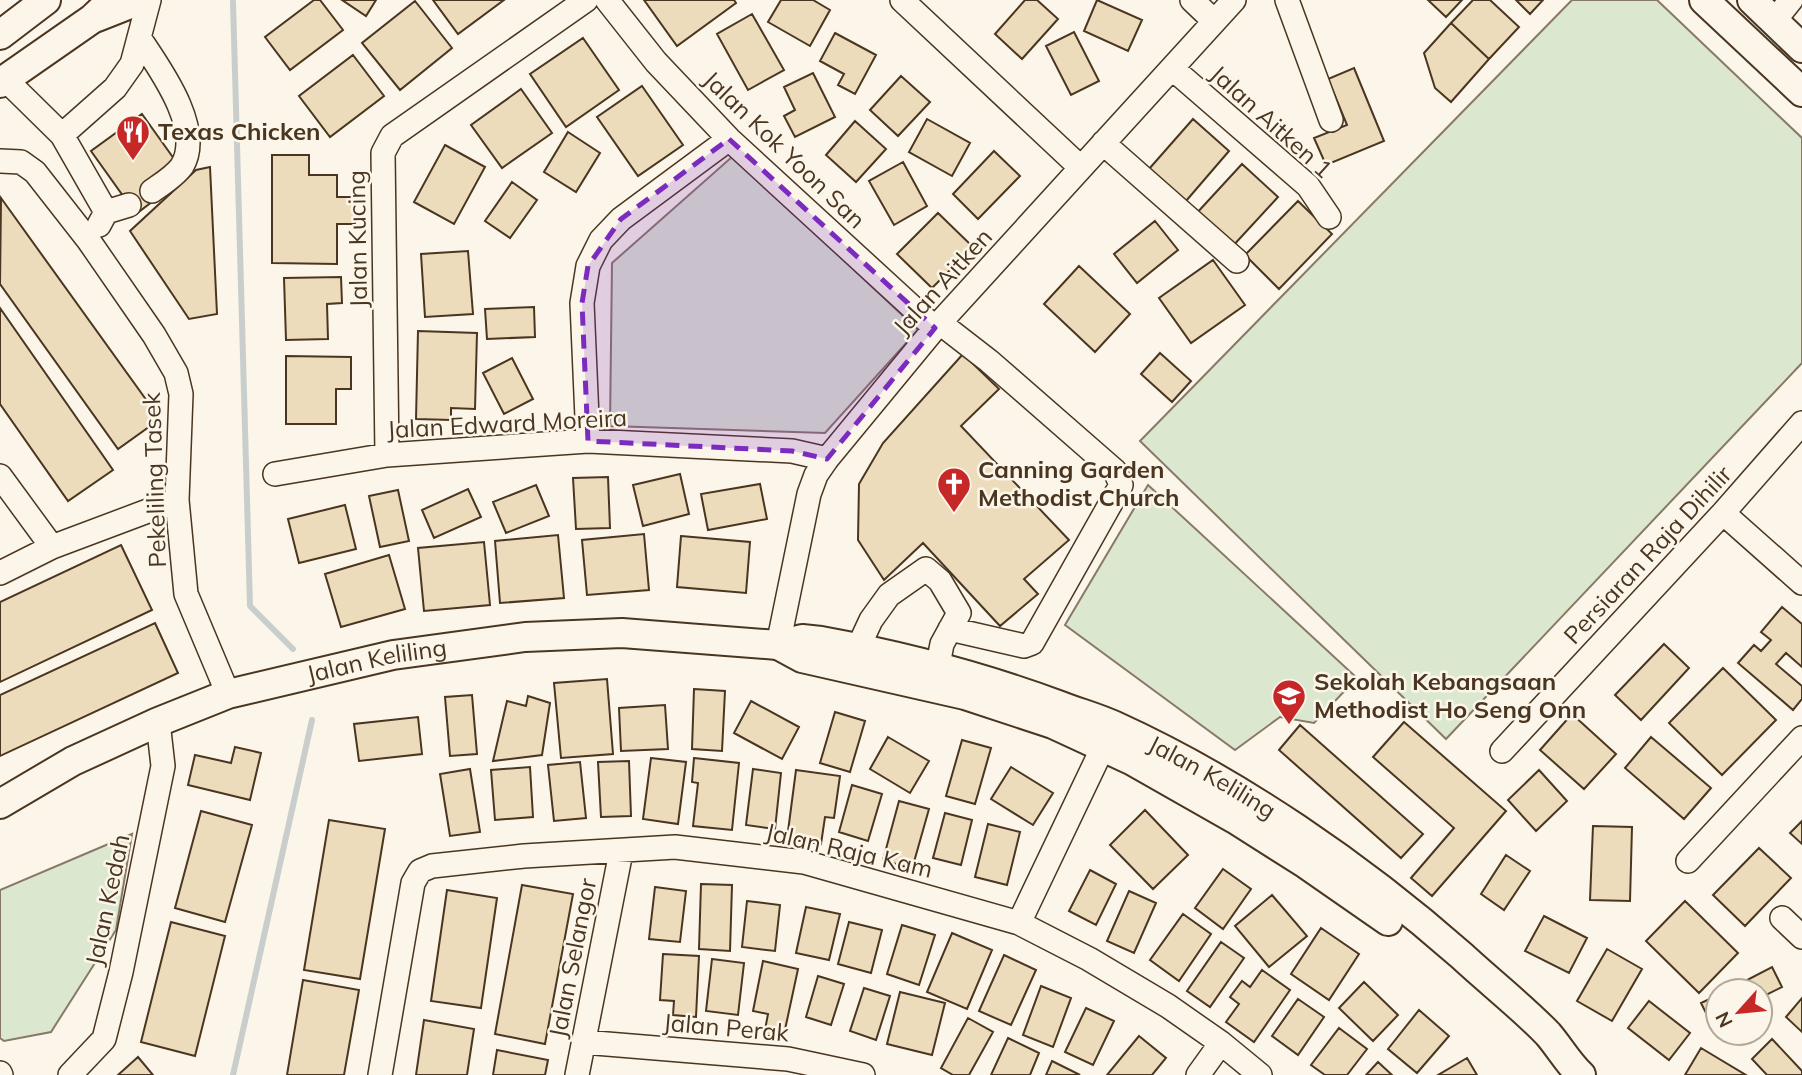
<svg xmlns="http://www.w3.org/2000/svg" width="1802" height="1075" font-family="Mulish,sans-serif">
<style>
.green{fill:#dce7d0;stroke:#887966;stroke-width:2}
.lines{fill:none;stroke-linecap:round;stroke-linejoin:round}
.stream{stroke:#c9cecd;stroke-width:6}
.building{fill:#ecdcbc;stroke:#4a3520;stroke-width:2}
.minor-casing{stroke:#4a3520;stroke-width:26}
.major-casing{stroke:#4a3520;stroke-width:32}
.minor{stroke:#fbf6e9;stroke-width:23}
.major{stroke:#fbf6e9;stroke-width:28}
.marked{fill:#7b2cbf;fill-opacity:0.2;stroke:#7b2cbf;stroke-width:5;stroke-dasharray:14 9;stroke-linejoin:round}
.labels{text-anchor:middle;stroke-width:5;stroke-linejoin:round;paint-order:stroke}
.street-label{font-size:24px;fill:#4a3520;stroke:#fbf6e9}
.poi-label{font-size:24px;font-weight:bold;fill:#4a3520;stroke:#fbf6e9;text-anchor:start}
</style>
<rect width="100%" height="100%" fill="#fbf6e9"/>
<path class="green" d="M1572,0H1657L1802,138V363L1446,739L1140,441Z
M733,156L918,330L825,433L610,426L612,263Z
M1148,485L1357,678L1314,723L1280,717L1235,750L1065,625Z
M132,834L116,930L51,1032L4,1041L0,1038V890Z"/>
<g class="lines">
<path class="stream" d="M233,2L250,606L293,649
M233,1075L312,720"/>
</g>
<path class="building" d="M314,0H320L343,30L290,70L265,37Z
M342,0H376L366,16Z
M433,0H504L458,34Z
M644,0H734L736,3L677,46Z
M781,0H813L830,10L810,46L768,22Z
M1025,0H1037L1058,19L1022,59L995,34Z
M1097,0L1142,20L1128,51L1084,31Z
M1428,0H1462L1446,17Z
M1473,0H1490L1519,27L1489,59L1451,23Z
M1516,0H1543L1530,14Z
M415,1L452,48L400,90L362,43Z
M752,14L784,70L748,90L717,34Z
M1451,23L1489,59L1451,102L1435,88L1424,53Z
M1074,32L1099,81L1071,95L1046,46Z
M835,33L876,55L855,94L838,85L844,74L820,61Z
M583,38L619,90L566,127L530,74Z
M353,55L384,96L330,137L299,96Z
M1354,68L1384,141L1326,165L1314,138L1347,125L1328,79Z
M813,73L835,117L795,137L784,116L795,110L784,87Z
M901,76L930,102L898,136L870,110Z
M642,86L683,145L638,176L597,117Z
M521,89L552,133L502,168L471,125Z
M142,114L177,163L157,198L136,214L91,151Z
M927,119L970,143L952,176L909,152Z
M1193,119L1229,151L1186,201L1149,169Z
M855,121L886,149L856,182L826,155Z
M568,132L600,153L576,192L544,172Z
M445,145L485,167L454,224L414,202Z
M994,151L1020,176L978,219L953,194Z
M272,155H309V175H337V197H355V224H337V264L272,263Z
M903,162L927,206L894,225L869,181Z
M1242,164L1278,197L1231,248L1195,215Z
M210,167L217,314L189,319L130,231L196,170Z
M512,182L537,200L510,238L485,221Z
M1,198L160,419L118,449L0,284Z
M1298,201L1332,234L1279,289L1245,255Z
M938,213L973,247L932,288L897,254Z
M1155,221L1178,250L1137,283L1114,254Z
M468,251L473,314L425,317L421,254Z
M1213,260L1245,305L1191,343L1159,298Z
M1079,266L1130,314L1095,352L1044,304Z
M341,277L342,303L327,304L328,339L286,340L284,278Z
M534,307L535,337L487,339L485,309Z
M0,308L113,470L68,501L0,404Z
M418,331L477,333L475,409L451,408V420L416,419Z
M1160,353L1191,381L1172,402L1141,374Z
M963,354L999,389L961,426L1069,540L1024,579L1038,594L1000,626L923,543L884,580L858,540L859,484L883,443Z
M286,356L351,357V389H336V424H286Z
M512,358L533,399L504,414L483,373Z
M680,474L689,514L643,526L633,485Z
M608,477L610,528L576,529L573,478Z
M760,484L767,519L708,530L701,494Z
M536,485L549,516L506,533L493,502Z
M468,489L481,517L434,538L422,510Z
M398,490L409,541L380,547L369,496Z
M345,505L356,549L299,563L288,519Z
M644,534L649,590L587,595L582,540Z
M558,535L564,598L500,603L495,541Z
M681,536L750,542L746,593L677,587Z
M484,542L490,605L424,611L418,548Z
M121,545L152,610L0,682V602Z
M389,555L405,609L341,627L325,574Z
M1782,607L1802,624V667L1786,653L1776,664L1802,686V699L1793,710L1738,663L1754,645L1761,651L1771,640L1761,632Z
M155,623L178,673L0,756V695Z
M1664,644L1689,668L1641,720L1615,695Z
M1723,668L1776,720L1722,775L1669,723Z
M607,679L613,754L561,758L554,683Z
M694,689L725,691L722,751L692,749Z
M472,695L477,754L450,756L445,697Z
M528,696L550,703L542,755L493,761L507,701L526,706Z
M751,701L799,727L782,759L734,733Z
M665,705L668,749L621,751L619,708Z
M835,712L865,721L850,772L820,763Z
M1572,714L1616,754L1584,789L1540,750Z
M418,717L422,754L359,761L354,724Z
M1404,722L1506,811L1432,896L1411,878L1454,828L1373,757Z
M1300,725L1423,834L1401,858L1279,750Z
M888,737L929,761L910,793L870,769Z
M1651,737L1711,788L1684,819L1625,768Z
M962,740L991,748L975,804L946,796Z
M235,747L261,753L250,800L188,785L195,755L231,763Z
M651,758L686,762L678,824L643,819Z
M694,758L739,763L732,830L693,826L698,783L692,782Z
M629,761L631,816L601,817L598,762Z
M580,762L586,818L554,821L548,765Z
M530,767L533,817L495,820L491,770Z
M1011,767L1053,793L1033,825L991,799Z
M470,769L480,832L450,836L440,774Z
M753,769L781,773L775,829L746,825Z
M796,770L840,776L834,818L825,817L821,844L787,839Z
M1539,770L1567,801L1536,831L1508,800Z
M852,785L882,794L868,841L839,832Z
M899,801L929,809L912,869L883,860Z
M1145,810L1188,855L1153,889L1110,845Z
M201,811L252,825L225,922L175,908Z
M945,813L972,820L961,865L933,858Z
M329,820L385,829L360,979L304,970Z
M1802,821V844L1790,833Z
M988,824L1020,832L1007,885L975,877Z
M1593,826L1632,827L1630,901L1590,900Z
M1759,848L1791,878L1745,926L1713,895Z
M1506,855L1530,871L1504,910L1481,894Z
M1223,869L1251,889L1223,929L1195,908Z
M1090,870L1116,884L1096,925L1069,911Z
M701,884L732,885L730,951L699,949Z
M522,885L573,894L545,1044L495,1034Z
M655,887L686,891L680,942L649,939Z
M447,890L497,898L481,1008L431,1001Z
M1129,891L1156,903L1134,953L1107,941Z
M1272,895L1307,936L1269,967L1235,926Z
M747,901L780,905L775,951L742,947Z
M1685,901L1738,953L1699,993L1646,941Z
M806,907L840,914L829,960L796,953Z
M1183,914L1211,934L1179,981L1150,960Z
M1544,916L1587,938L1569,973L1525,951Z
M171,922L225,936L195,1056L141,1042Z
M849,922L882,930L871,973L838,964Z
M902,925L935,935L919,985L887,974Z
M1321,928L1359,954L1329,1000L1291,974Z
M952,933L992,950L967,1009L927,992Z
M1221,942L1244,958L1210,1007L1187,991Z
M1607,949L1642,969L1612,1021L1577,1001Z
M663,954L699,956L696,1017L673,1015L674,1001L660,1000Z
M1004,955L1036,970L1011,1025L979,1011Z
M712,959L744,963L738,1015L706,1011Z
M763,961L798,969L783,1039L764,1035L768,1014L753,1011Z
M1772,967L1782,987L1760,998V991H1726Z
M1262,970L1290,990L1254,1042L1226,1022L1239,1004L1230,997L1242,981L1250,987Z
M818,976L844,984L831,1025L806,1017Z
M303,980L359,990L344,1075H287Z
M1364,982L1398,1015L1373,1041L1339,1008Z
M1041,986L1071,998L1053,1047L1023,1035Z
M864,988L890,996L876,1040L850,1031Z
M900,992L945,1003L932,1055L887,1044Z
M1718,995V1020L1711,1023L1701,1003Z
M1802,998V1032L1786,1017Z
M1298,999L1324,1017L1298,1055L1272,1036Z
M1649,1001L1690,1033L1669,1060L1628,1028Z
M1086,1008L1114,1021L1093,1065L1065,1052Z
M1419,1010L1449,1036L1417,1073L1388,1049Z
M968,1018L993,1032L969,1075H953L941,1068Z
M424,1020L474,1029L467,1075H416Z
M1339,1028L1367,1049L1347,1075H1325L1311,1065Z
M1139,1036L1166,1058L1152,1075H1107Z
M1008,1038L1039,1053L1030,1075H991Z
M1772,1039L1802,1071V1075H1767L1752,1059Z
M1701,1048L1746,1075H1685Z
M497,1050L548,1060L545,1075H493Z
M138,1057L153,1075H118Z
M1467,1058L1477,1075H1438Z
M1052,1061L1080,1075H1046Z
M1378,1062L1392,1075H1366Z"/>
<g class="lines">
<g class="minor-casing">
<path id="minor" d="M607,0L656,62L729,139L935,328
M902,0L1080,167
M1192,0L1214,21
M1287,0L1331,120
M1774,21L1791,0
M140,39C160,69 204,129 182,166C175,176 162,184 152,191
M1173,69L1308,186L1329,217
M5,79L62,135L106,212
M62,135L115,88L132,64L149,0
M1103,143L1237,261
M0,161L21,162L35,172L89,241L154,335L176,373L181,394L177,500L186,594L228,694
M99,225L106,212L129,205
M940,323L989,361L1115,471L1121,485L1032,643L1024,646L950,629
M588,441L582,303L588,266L601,240L621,219L729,139
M387,455L383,153L392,136L586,0
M275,474L387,455L588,441L792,451L827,459
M0,476L52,547
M1723,513L1802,583
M0,573L52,547L177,500
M778,645L809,494L816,475L827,459L935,328L1234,0
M858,648L871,620L889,595L926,569L940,581L959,613L942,644L938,665
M1502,751L1723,513L1802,423
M1688,861L1802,738
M1782,918L1802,937
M1019,923L1103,747
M583,1042L788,1059L863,1075
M0,1073L1,1075
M70,1075L104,1039L121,972L163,766L158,722
M380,1075L413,883L420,871L432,866L524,856L675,847L804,862L1019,923L1089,959L1168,1006L1221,1043L1260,1075
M577,1075L621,852
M1198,1075L1221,1043"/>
</g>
<g class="major-casing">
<g id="major">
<path d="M1704,0L1802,92"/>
<path d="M1752,0L1802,48"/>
<path d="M97,17L140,0"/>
<path d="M0,35L46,0"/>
<path d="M0,83L92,19L112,0"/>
<path d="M778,645L802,658L965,695L1053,724L1133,761L1235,819L1306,864L1388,921"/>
<path id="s1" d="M0,804L73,761L158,722L228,694L393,655L525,637L622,633L778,645L802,639L821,641C903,656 983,677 1061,706C1079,713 1098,718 1115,726C1238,782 1361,867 1462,956C1490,982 1522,1007 1548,1034C1560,1048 1568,1063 1581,1075"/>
</g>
</g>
<use href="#minor" class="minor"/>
<use href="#major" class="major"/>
</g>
<path class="marked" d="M729,139L935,328L827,459L792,451L588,441L582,303L588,266L621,219Z"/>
<defs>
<g id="restaurant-pin" transform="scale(1.75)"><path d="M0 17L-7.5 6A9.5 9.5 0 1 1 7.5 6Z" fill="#c62828" stroke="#fbf6e9"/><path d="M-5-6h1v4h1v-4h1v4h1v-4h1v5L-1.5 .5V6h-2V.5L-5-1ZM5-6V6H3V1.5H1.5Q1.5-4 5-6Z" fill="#fff"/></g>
<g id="church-pin" transform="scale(1.75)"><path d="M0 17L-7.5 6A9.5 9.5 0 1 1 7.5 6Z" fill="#c62828" stroke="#fbf6e9"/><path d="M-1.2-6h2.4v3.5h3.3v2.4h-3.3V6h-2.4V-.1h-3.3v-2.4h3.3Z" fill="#fff"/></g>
<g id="school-pin" transform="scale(1.75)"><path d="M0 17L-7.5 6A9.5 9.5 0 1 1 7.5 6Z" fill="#c62828" stroke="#fbf6e9"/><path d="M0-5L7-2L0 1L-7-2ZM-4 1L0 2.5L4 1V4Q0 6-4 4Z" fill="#fff"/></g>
</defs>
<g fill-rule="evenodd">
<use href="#restaurant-pin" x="133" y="132"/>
<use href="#church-pin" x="954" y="484"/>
<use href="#school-pin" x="1289" y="696"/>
</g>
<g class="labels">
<g class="street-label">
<text transform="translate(1271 122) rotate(42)" y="8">Jalan Aitken 1</text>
<text transform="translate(784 150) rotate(44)" y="8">Jalan Kok Yoon San</text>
<text transform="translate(358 239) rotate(-91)" y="8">Jalan Kucing</text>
<text transform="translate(943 282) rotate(-48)" y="8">Jalan Aitken</text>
<text transform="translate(507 424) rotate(-3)" y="8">Jalan Edward Moreira</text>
<text transform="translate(155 480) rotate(-92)" y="8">Pekeliling Tasek</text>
<text transform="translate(1648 555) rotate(-47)" y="8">Persiaran Raja Dihilir</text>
<text dy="8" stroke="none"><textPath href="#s1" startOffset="406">Jalan Keliling</textPath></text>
<text dy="8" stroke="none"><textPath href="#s1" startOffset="1270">Jalan Keliling</textPath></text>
<text transform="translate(849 851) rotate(13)" y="8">Jalan Raja Kam</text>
<text transform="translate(108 900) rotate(-78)" y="8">Jalan Kedah</text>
<text transform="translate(573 958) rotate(-79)" y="8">Jalan Selangor</text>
<text transform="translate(726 1028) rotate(5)" y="8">Jalan Perak</text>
</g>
<g class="poi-label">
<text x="158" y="140">Texas Chicken</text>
<text x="978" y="478">Canning Garden<tspan x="978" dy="28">Methodist Church</tspan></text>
<text x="1314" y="690">Sekolah Kebangsaan<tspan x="1314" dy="28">Methodist Ho Seng Onn</tspan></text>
</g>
</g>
<g transform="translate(1739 1012) rotate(243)"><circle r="33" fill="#fbf6e9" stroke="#b4a999" stroke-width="2"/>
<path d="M0-5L12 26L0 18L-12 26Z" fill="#c62828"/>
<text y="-10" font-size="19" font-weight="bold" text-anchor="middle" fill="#4a3520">N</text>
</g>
</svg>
